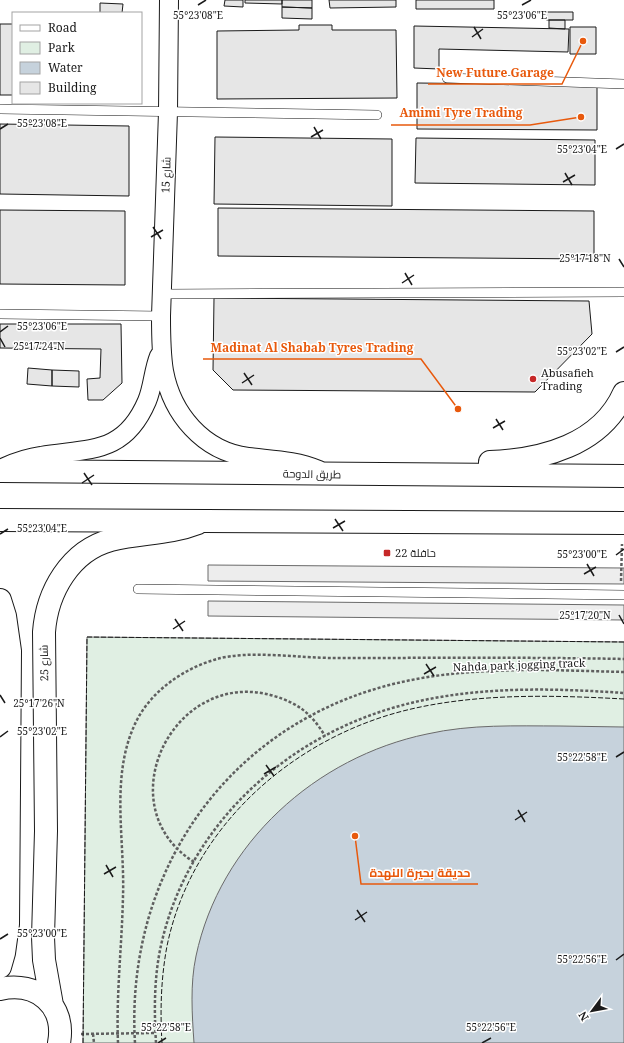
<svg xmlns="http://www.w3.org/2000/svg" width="624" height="1043" font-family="'Noto Serif',Cairo,serif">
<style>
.green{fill:#e0efe3;stroke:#6a6a6a}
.parking{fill:#ededed;stroke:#6a6a6a}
.water{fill:#c6d2dc;stroke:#6a6a6a}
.building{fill:#e6e6e6;stroke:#1a1a1a}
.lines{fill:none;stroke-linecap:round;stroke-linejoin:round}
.service-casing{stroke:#1a1a1a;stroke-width:10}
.minor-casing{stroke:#1a1a1a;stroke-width:20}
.tertiary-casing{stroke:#1a1a1a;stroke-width:24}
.secondary-casing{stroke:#1a1a1a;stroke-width:24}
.path{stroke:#5f5f5f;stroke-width:2.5;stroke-dasharray:3 2;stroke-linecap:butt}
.service{stroke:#fff;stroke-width:9}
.minor{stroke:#fff;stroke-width:18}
.tertiary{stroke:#fff;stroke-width:22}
.secondary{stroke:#fff;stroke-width:22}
.fence{stroke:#1a1a1a;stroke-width:1;stroke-dasharray:5 2;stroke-linecap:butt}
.ticks{fill:none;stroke:#1a1a1a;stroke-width:1.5}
.poi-dot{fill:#c62828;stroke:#fff;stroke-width:1.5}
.labels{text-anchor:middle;stroke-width:3;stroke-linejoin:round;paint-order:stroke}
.street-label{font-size:11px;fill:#1a1a1a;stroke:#fff}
.poi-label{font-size:11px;fill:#1a1a1a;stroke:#fff;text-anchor:start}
.ticks-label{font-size:10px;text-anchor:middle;fill:#1a1a1a;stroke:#fff;stroke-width:3;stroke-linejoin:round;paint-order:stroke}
.leader{fill:none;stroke:#e8590c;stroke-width:1.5}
.callout-dot{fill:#e8590c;stroke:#fff;stroke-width:1.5}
.callout-label{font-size:12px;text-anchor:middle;font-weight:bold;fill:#e8590c;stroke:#fff;stroke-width:3;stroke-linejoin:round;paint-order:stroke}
</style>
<rect width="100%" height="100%" fill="#fff"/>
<path class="green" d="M87,637L624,642V1043H83Z"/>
<path class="parking" d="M208,565L624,568V584L208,581Z
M208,601L624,605V620L208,616Z"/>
<path class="water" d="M560,726L624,727V1043H194C192,1014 190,984 196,956C220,843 316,757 427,734C471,724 516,726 560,726Z"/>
<path class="building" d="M225,0H243V7L224,6Z
M245,0H282V4L245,3Z
M282,0H312V8L282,7Z
M329,0H396V7L330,8Z
M416,0H494V9H416Z
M100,3L123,4L122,13H100Z
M282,7L312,8V19L282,18Z
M546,12H573V20H546Z
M549,20H565V29L549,28Z
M0,24H13V95H0Z
M299,25H332V30H396L397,98L217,99V31L299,30Z
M414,26L569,29L568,52L439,49V69L414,68Z
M570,27H596V54H570Z
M417,83L597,85V130L417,129Z
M0,124L129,126V196L0,194Z
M215,137L392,139V206L214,204Z
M416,138L595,140V185L415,183Z
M218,208L594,211V259L218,256Z
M0,210L125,211V285L0,284Z
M214,298L589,301L592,334L535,392L233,390L213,370Z
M0,324H121L122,383L103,400H88L87,379L100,378L101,349L0,348Z
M28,368L52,370V386L27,384Z
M52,370L79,371V387L52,386Z"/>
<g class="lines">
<g class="service-casing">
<path id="service" d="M447,78L624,84
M0,109L377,115
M162,294L624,292
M0,314L161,316
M138,589L624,595"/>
</g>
<g class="minor-casing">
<path id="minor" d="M169,0L168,112L161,316C161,334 161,353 164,371C172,414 203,451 248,457C273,460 295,460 319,470
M0,469C13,463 26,458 41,456C89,448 124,455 147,401C153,387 153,371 159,356"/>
</g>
<g class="tertiary-casing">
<path id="tertiary" d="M0,600L5,616L10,651L8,924L4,953L0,967
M0,989C37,981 66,1005 59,1043
M52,1005L44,960L43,937L46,831L44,632C47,592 70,551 111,540C141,532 167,535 198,523"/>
</g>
<g class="secondary-casing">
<path id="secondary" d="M490,462C542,460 601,445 624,393
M0,471L624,476
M0,520L624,523"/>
</g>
<path class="path" d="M621,581L622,544
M194,862C105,806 174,666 274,696C298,703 312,714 325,736
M81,1034L155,1033
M93,1034L94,1043
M118,1043C116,994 122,945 123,896C125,838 109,772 138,718C154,689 185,668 217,659C248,650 300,658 334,658C431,658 527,657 624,659
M135,1043C125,879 221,732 382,687C460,665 544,670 624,672
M156,1043C154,1009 154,974 162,941C190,823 288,735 403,705C474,686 552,688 624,693"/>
<use href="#service" class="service"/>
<use href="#minor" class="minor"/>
<use href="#tertiary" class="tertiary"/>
<use href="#secondary" class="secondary"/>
<path class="fence" d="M83,1043L87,637L624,642
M162,1043C160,1010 161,978 167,946C191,829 290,740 403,711C474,693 551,695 624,699"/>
</g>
<path class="ticks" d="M198,5L206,0M522,5L531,0M474,27L481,39M472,37L483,29M314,127L321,139M0,129L8,124M311,137L323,130M616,149L624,144M565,173L572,185M563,182L575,175M153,227L161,239M151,237L163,230M619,259L624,267M405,273L412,285M402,283L414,275M0,332L8,326M0,338L5,347M616,352L624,347M244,373L252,385M242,383L254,375M496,419L503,430M493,428L505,421M84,473L92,485M82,483L94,475M335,519L343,531M333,528L345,521M0,534L8,529M616,555L624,549M587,564L594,576M584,574L596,567M619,615L624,624M175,619L183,631M173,629L185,621M426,664L434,676M424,674L436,667M0,695L5,703M0,737L8,731M616,757L624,752M266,765L274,776M264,774L276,767M518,810L525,822M515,820L527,812M106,865L113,877M104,874L116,867M357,910L365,922M355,920L367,912M0,939L8,934M616,960L624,954M158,1043L166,1038M482,1043L491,1038"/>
<g class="poi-dot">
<circle cx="533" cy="379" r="4"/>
<rect x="383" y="549" width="8" height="8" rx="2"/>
</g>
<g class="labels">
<g class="street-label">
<text transform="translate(166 175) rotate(-88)" y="4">شارع 15</text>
<text transform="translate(312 474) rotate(1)" y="4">طريق الدوحة</text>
<text transform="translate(44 663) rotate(-91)" y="4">شارع 25</text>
<text transform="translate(519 665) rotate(-2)" y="4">Nahda park jogging track</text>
</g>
<g class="poi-label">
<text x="541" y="377">Abusafieh<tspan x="541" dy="13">Trading</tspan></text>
<text x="395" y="557">حافلة 22</text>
</g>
</g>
<g class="ticks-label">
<text x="522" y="19">55°23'06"E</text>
<text x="198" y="19">55°23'08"E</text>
<text x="42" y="127">55°23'08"E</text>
<text x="582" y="153">55°23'04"E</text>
<text x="585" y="262">25°17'18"N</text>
<text x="42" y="330">55°23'06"E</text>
<text x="39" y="350">25°17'24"N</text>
<text x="582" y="355">55°23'02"E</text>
<text x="42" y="532">55°23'04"E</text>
<text x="582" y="558">55°23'00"E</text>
<text x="585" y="619">25°17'20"N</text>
<text x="39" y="707">25°17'26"N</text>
<text x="42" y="735">55°23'02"E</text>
<text x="582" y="761">55°22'58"E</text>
<text x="42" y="937">55°23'00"E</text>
<text x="582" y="963">55°22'56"E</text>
<text x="166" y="1031">55°22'58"E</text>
<text x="491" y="1031">55°22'56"E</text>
</g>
<path class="leader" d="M583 41L562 84H428M581 117L530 125H391M458 409L421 359H203M355 836L361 884H478"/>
<g class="callout-dot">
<circle cx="583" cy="41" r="4"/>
<circle cx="581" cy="117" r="4"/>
<circle cx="458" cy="409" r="4"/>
<circle cx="355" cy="836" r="4"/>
</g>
<g class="callout-label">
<text x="495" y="77">New Future Garage</text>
<text x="461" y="117">Amimi Tyre Trading</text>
<text x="312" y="352">Madinat Al Shabab Tyres Trading</text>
<text x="420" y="877">حديقة بحيرة النهدة</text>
</g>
<rect x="12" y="12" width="130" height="92" fill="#ffffff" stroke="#a3a3a3"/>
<rect x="20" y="25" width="20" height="6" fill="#ffffff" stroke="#a3a3a3"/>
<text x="48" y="32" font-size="12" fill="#1a1a1a">Road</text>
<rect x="20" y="42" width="20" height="12" fill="#e0efe3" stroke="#a3a3a3"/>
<text x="48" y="52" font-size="12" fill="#1a1a1a">Park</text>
<rect x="20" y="62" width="20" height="12" fill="#c6d2dc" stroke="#a3a3a3"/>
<text x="48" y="72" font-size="12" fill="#1a1a1a">Water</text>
<rect x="20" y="82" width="20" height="12" fill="#e6e6e6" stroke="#a3a3a3"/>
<text x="48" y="92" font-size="12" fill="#1a1a1a">Building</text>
<g transform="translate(592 1011) rotate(238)" stroke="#ffffff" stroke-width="3" paint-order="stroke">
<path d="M0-3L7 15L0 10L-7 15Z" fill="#1a1a1a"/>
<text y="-6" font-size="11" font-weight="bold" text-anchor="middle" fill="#1a1a1a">N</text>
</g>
</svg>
